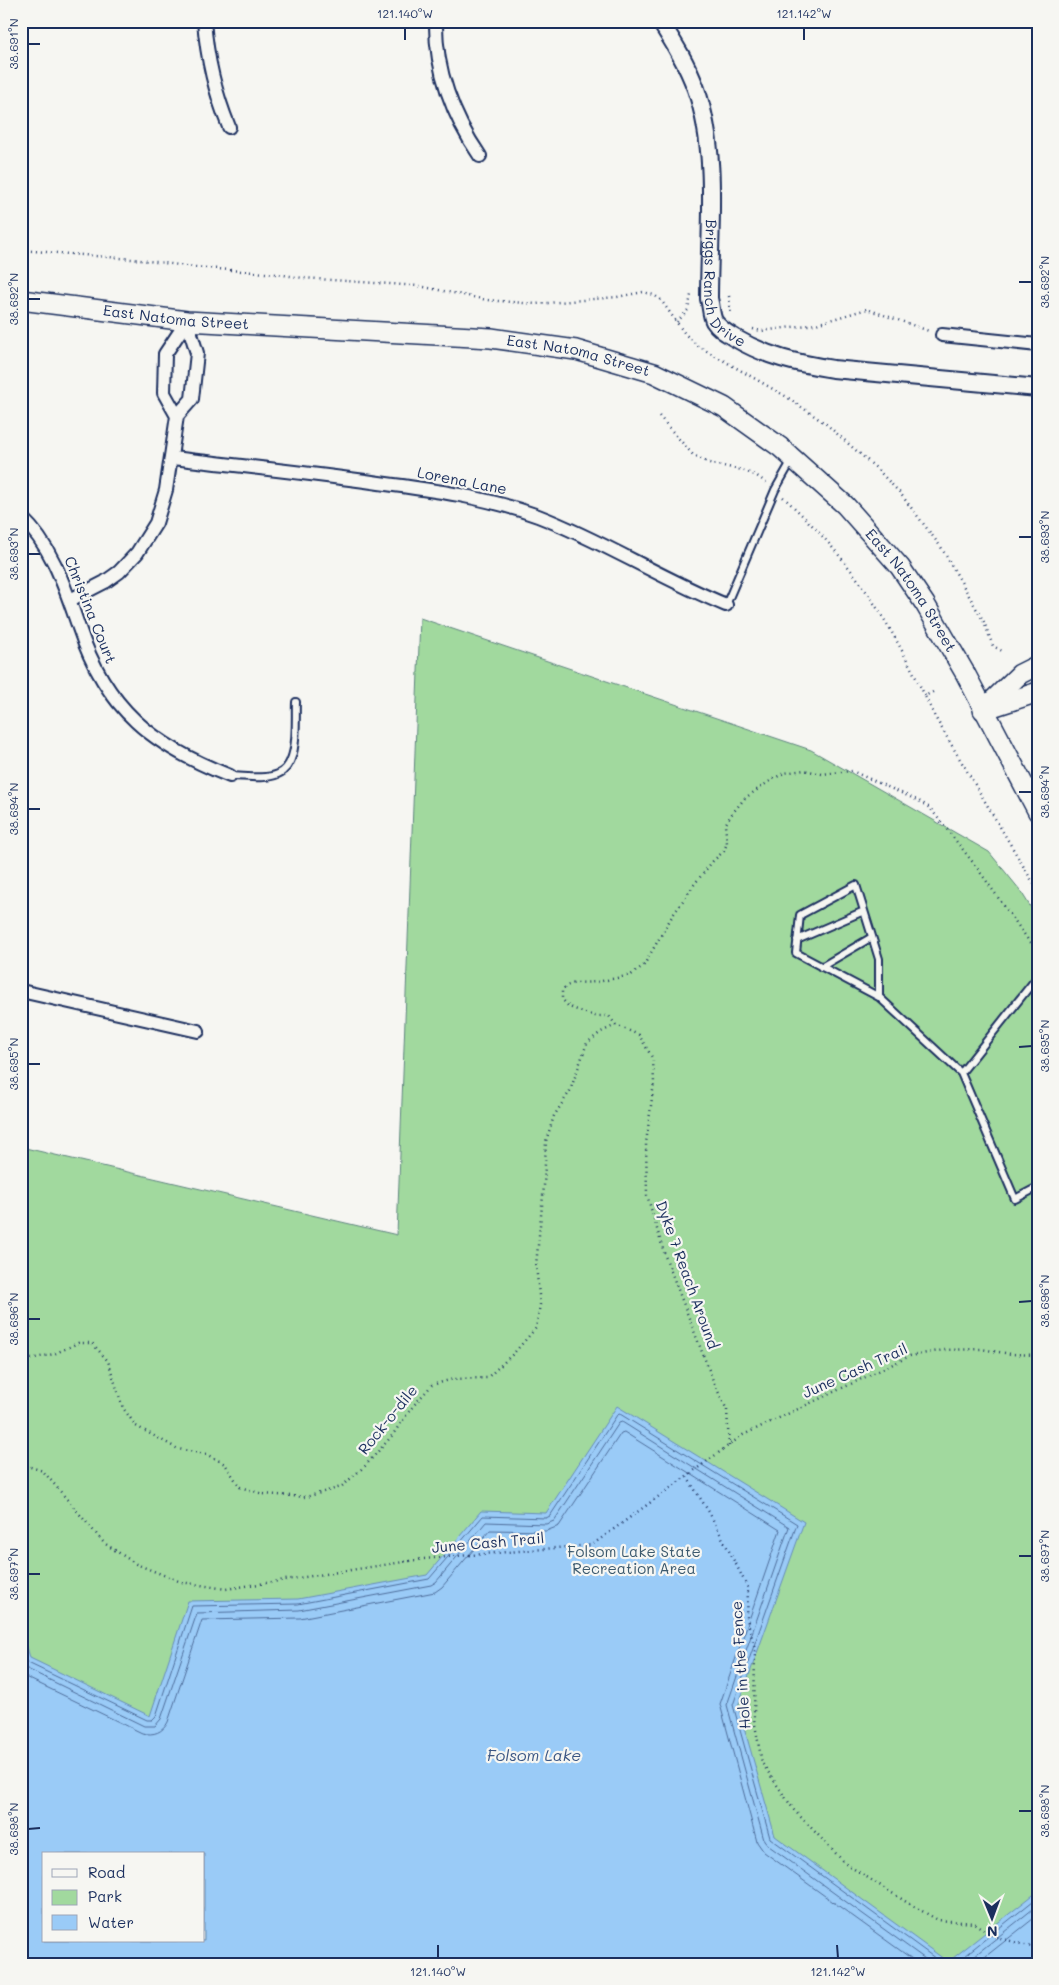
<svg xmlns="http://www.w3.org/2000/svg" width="1059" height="1985" font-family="Mali,sans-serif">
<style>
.green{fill:#a1d99e;stroke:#5e847e;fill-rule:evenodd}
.water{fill:#9acbf7;stroke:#678dba;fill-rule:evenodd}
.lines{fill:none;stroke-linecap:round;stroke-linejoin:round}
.shore{stroke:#4e6d9b;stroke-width:1}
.service-casing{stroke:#1b2f5e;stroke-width:10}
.minor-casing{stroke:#1b2f5e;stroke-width:16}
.tertiary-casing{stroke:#1b2f5e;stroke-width:20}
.secondary-casing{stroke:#1b2f5e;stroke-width:22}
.path{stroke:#1b2f5e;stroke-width:2.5;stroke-dasharray:1 4;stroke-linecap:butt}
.service{stroke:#f6f6f2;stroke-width:6}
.minor{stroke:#f6f6f2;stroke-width:12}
.tertiary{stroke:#f6f6f2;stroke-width:16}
.secondary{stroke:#f6f6f2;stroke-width:19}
.ticks{fill:none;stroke:#1b2f5e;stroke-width:2}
.labels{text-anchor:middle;stroke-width:4.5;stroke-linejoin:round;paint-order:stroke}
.street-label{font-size:15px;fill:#1b2f5e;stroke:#f6f6f2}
.park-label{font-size:15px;fill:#3c5a6e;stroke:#f6f6f2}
.water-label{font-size:16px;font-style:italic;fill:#3b5684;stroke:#f6f6f2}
.neatline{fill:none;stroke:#1b2f5e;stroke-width:2}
.ticks-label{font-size:12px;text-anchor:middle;fill:#1b2f5e}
</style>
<rect width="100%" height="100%" fill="#f6f6f2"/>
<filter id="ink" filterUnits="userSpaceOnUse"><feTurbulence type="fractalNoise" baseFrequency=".02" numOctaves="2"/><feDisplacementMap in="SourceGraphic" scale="10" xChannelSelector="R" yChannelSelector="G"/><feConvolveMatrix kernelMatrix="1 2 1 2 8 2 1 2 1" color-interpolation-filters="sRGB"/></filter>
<g filter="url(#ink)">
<path class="green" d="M420,618L811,750L989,852L1020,890L1038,919V1964H21V1147L397,1235ZM44,1854H204V1941H44Z"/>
<path class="water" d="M617,1406L804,1522L738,1706L775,1836L948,1962L1037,1892L1038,1964H21V1624L30,1658L150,1716L188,1601L298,1599L427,1575L481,1511L546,1513ZM44,1854H204V1941H44Z"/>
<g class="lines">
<path class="shore" d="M21,1646L25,1660L28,1663L147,1720H152L156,1716L192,1606L298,1604L429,1579L483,1516L546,1518L550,1516L617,1415L620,1414L797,1524L733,1705L770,1838L943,1964
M21,1666L144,1726H155L161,1719L197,1613L299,1610L431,1585L436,1582L486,1522L546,1524L554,1521L619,1423L622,1422L789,1527L727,1705L764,1840L769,1846L932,1964
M21,1675L142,1733C154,1736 163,1732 168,1722L202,1620L300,1618L435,1592L442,1587L490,1530L546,1531L559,1526L621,1433L624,1432L780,1530L720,1704L757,1842L764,1852L919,1964
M954,1964L1038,1897
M964,1964L1038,1905
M976,1964L1038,1915"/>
<g class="service-casing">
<path id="service" d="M726,605L775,490L792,460
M230,776C245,776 264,780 278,774C300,765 295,722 296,702
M797,940L864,911
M821,967L872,937
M1038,976L961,1073L1015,1199L1038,1187
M879,997V959L856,885L800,915L796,953L879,997L961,1073"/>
</g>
<g class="minor-casing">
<path id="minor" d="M204,21C207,58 215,93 229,127
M436,21C435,69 453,117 480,156
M942,335L1038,345
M177,416L164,393L165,354L187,321
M172,458C241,466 310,473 379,483C433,490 486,497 538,516C603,541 662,579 726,605
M21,517C53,547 65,588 79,628C106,709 153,746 230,776
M70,600L105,582L119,572L137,553L156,523L166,490L177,416L192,399L197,353L187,321
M21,991L198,1031"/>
</g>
<g class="tertiary-casing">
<g id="tertiary">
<path id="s1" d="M660,21C674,43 687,64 696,89C719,154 709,230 709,299C711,305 711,315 714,321C719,329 727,333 735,338C767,357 796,363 833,369L1038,388"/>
</g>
</g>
<g class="secondary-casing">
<g id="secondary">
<path id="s2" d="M21,300L187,321L491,338L576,350L654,373L724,407L780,447L845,505L900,567L925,604L965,673L1038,812"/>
<path d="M986,709L1038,692"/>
<path d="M983,710L1020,674L1038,665"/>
</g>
</g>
<path class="path" d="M21,250L132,259L195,267L277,274L303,278L419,286L487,300L536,304L617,297L643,292L654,295L661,300L685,334L698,346L787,397L826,424L876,468L900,493L941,547L984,622L993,646L1004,652
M729,296L731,315
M677,322L688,310L691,295
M753,329L761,331L816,324L867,309L929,331
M659,416L693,455L709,463L742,470L757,476L768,484
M783,497C850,558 886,615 925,696
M933,692L925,696L935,717L1038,891
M21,1361L54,1354L78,1343H92L108,1361L123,1408L136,1426L178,1449L206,1454L225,1464L240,1487L263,1494L306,1497L341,1487L365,1466L391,1437L413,1406L432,1385L453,1379L487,1378L514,1353L536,1328L540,1305L536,1265L544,1186L546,1141L554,1116L570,1091L587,1043L601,1032L616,1025
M729,1446L727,1410L714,1383L665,1256L647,1195L646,1143L654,1083L653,1059L639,1035L616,1025L609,1016H594L569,1007L562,999V991L566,986L575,983L597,982L631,975L644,965L671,918L696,882L713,861L724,851L727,843L725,825L731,815L745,798L773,779L784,773L804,770L822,774L852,771L919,801L930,808L975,865L1029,941L1038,948
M21,1464L43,1471L104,1543L136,1564L181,1582L226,1589L423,1559L592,1545L743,1435L910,1356L944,1350L981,1349L1011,1354L1038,1355
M687,1477L709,1512L748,1588L747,1619L755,1649L754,1719L762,1763L794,1810L846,1864L908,1903L938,1920L974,1923L993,1936L1032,1947L1038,1946"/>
<use href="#service" class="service"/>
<use href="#minor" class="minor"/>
<use href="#tertiary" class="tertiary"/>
<use href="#secondary" class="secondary"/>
</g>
</g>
<path class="ticks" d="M405,28V40M804,28V40M28,44H40M1019,282H1032M28,299H40M1019,537H1032M28,554H40M1019,792H1032M28,809H40M1019,1047L1032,1046M28,1064H40M1019,1302L1032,1301M28,1319H40M1019,1556H1032M28,1574H40M1019,1811H1032M28,1829L40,1828M438,1945V1958M837,1945L838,1958"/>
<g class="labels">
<g class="street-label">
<text dy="5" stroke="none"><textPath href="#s1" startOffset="279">Briggs Ranch Drive</textPath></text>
<text dy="5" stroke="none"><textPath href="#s2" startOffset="156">East Natoma Street</textPath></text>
<text dy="5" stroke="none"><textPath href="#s2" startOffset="561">East Natoma Street</textPath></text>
<text transform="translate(462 481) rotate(11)" y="5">Lorena Lane</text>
<text dy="5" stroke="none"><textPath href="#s2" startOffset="981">East Natoma Street</textPath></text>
<text transform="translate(90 610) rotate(68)" y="5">Christina Court</text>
<text transform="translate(687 1275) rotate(70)" y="5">Dyke 7 Reach Around</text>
<text transform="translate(855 1371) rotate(-24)" y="5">June Cash Trail</text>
<text transform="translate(388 1420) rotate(-51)" y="5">Rock-o-dile</text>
<text transform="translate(488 1543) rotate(-5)" y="5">June Cash Trail</text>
<text transform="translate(741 1665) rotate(-94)" y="5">Hole in the Fence</text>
</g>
<g class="park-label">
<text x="634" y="1557">Folsom Lake State<tspan x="634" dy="17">Recreation Area</tspan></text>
</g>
<g class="water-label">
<text x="534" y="1761">Folsom Lake</text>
</g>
</g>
<rect width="1059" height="1985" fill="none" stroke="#f6f6f2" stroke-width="55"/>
<rect x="42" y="1852" width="162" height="90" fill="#f6f6f2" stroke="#9ea6b7"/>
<rect x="52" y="1869" width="25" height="8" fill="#f6f6f2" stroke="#9ea6b7"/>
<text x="88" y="1878" font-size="15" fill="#1b2f5e">Road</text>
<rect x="52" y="1890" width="25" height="15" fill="#a1d99e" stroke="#9ea6b7"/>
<text x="88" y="1902" font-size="15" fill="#1b2f5e">Park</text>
<rect x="52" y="1915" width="25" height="15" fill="#9acbf7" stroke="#9ea6b7"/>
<text x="88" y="1928" font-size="15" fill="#1b2f5e">Water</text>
<g transform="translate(992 1918) rotate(179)" stroke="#f6f6f2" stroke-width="4" paint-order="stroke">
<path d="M0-4L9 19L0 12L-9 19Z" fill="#1b2f5e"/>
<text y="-8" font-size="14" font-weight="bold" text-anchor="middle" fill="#1b2f5e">N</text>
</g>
<rect x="28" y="28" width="1004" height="1930" class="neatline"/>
<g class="ticks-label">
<text x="405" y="18">121.140°W</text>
<text x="804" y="18">121.142°W</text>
<text transform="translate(14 44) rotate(-90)" y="4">38.691°N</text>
<text transform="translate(1045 282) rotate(-90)" y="4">38.692°N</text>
<text transform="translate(14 299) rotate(-90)" y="4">38.692°N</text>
<text transform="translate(1045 537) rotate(-90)" y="4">38.693°N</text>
<text transform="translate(14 554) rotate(-90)" y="4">38.693°N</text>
<text transform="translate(1045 792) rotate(-90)" y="4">38.694°N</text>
<text transform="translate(14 809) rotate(-90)" y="4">38.694°N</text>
<text transform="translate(1045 1046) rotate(-90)" y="4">38.695°N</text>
<text transform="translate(14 1064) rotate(-90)" y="4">38.695°N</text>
<text transform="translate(1045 1301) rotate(-90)" y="4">38.696°N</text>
<text transform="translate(14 1319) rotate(-90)" y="4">38.696°N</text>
<text transform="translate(1045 1556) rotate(-90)" y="4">38.697°N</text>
<text transform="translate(14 1574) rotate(-90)" y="4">38.697°N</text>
<text transform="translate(1045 1811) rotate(-90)" y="4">38.698°N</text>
<text transform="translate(14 1829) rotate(-90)" y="4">38.698°N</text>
<text x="438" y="1976">121.140°W</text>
<text x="838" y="1976">121.142°W</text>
</g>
</svg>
